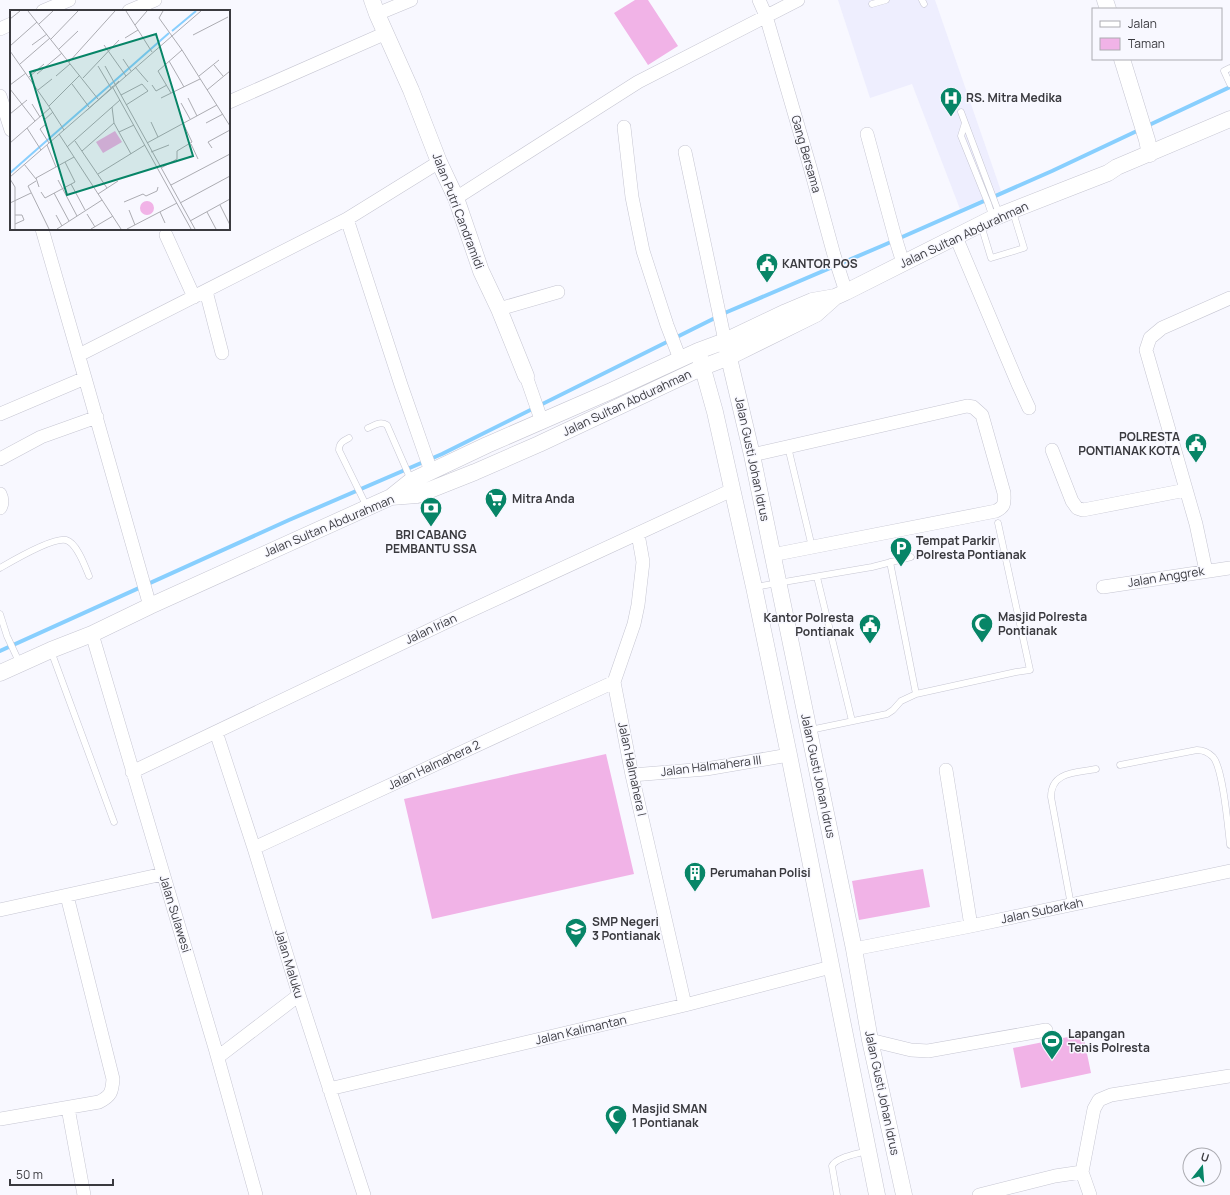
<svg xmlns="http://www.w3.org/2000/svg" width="1230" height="1195" font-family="Manrope,sans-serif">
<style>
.built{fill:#eeeefe}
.green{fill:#f1b3e7}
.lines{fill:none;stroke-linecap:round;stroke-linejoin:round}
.stream{stroke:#88cffe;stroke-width:4}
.service-casing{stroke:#c6c6d2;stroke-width:7}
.minor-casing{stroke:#c6c6d2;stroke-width:14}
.tertiary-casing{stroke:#c6c6d2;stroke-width:17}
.service{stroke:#fff;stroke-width:6}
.minor{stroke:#fff;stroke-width:13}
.tertiary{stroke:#fff;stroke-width:16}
.labels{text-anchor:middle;stroke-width:3;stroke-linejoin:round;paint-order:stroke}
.poi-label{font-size:12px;font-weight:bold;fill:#3a3a3f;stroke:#f8f8ff;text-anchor:start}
.street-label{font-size:12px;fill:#3a3a3f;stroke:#f8f8ff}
.inset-river{fill:none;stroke:#88cffe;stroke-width:2}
.inset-road{fill:none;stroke:#acacb2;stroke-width:1}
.view{fill:#078567;fill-opacity:0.15;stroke:#078567;stroke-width:2}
.inset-edge{fill:none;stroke:#3a3a3f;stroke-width:2}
</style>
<rect width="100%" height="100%" fill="#f8f8ff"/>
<path class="built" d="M838,0H935L1001,191L960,209L912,84L870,98Z"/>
<path class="green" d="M635,0H648L678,46L648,65L614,13Z
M606,754L634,874L432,919L404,799Z
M923,869L930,907L859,920L852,881Z
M1083,1034L1091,1073L1021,1088L1013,1048Z"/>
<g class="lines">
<path class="stream" d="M1147,126L1230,87
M0,651L289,520L442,454L727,312L884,245L1052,171L1139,130"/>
<g class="service-casing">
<path id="service" d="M922,0L924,4
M872,4L886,0
M1230,68L1224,71L1230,84
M961,112L1000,216
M965,123L961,136L988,203L993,218
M981,225L991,258L1024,248L1013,212
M368,428C375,425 380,421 387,425L411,480
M349,438C343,441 339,443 339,450L367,507
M788,447L812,547
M890,562L916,694
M0,568C12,561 53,537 66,540C77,543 85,566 89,576
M817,577L852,721
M755,587L872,567L911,557
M0,614L7,636L20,664
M51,651L114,822
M810,730L887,714L893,710L901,701L916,694L1016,672L1030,670L998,523
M1120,765L1197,750C1203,750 1208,752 1213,757C1223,768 1228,827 1230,845
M1071,905L1051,797C1051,771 1077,773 1096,769
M837,1195L832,1166C836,1157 858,1154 867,1151"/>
</g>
<g class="minor-casing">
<path id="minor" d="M759,0L766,16L810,167L834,255L846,292
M43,11L69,0
M129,11L155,0
M377,14L411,0
M0,29L11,24
M0,96L11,130
M229,102L386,33
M624,127L632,197L643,251L667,325L680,359
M867,134L895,237L903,263
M685,152L725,341
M456,198L638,82L798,0
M347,219L401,385L431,471
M42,229L85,378
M166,235L194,297
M956,237L1018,384L1029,408
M206,291L222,353
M499,309L558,292
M79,355L347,219L439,162
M526,376L542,422
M0,414L85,378L150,606
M1052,450L1072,501L1077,508L1083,510L1186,490
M752,455L967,406L973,407L982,415L1004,493C1004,502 1006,506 996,511L772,555
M0,459L41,437L97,417
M0,494C2,498 3,504 0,508
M638,534L643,562L638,605L634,624L614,682L632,775L685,1005
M1206,571L1196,524L1146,350L1150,338L1162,328L1230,298
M1103,587L1230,568
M92,634L215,1048L256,1195
M216,732L254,848L299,995L364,1195
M946,770L971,926
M132,772L457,617L732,490
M632,775L706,769L789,755
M254,848L614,682
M0,910L163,874
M854,949L971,926L1230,871
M870,1040L911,1050L928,1051L1046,1030
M218,1057L299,995
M329,1089L685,1005L831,967
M68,1108L84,1195
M0,1119L99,1102C111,1096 112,1092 113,1079L67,896
M1082,1172L1090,1195
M979,1195L1055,1176L1082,1172L1094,1109L1099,1100L1111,1095L1230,1076"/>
</g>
<g class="tertiary-casing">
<path id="tertiary" d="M372,0L377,14L411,90L439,162L456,198L481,271L499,309L526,376
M1105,0L1108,9
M1122,59L1147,140L1150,154
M725,341L752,455L854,949L870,1040L904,1195
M698,351L715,412L754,587L789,755L877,1195
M391,497L411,481L487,445L611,391L698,351L725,341L786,312L812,301L835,297
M0,673L51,650L92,634L150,606L391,497L417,495L475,472L539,444L703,367L729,357L816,314L835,297L846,292L993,218L1077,185L1108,173L1117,167L1230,119"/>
</g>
<use href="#service" class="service"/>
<use href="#minor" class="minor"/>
<use href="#tertiary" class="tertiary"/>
</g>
<defs>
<g id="hospital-pin" transform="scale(1.15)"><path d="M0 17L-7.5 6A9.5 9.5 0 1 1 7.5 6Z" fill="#078567" stroke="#f8f8ff"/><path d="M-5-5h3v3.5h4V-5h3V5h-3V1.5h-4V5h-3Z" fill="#fff"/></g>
<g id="civic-pin" transform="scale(1.15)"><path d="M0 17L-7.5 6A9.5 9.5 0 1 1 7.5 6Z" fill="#078567" stroke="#f8f8ff"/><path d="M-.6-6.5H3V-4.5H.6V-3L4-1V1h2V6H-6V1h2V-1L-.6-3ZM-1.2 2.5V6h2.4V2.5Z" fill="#fff"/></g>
<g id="supermarket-pin" transform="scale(1.15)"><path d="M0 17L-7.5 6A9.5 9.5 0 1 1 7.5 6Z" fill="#078567" stroke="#f8f8ff"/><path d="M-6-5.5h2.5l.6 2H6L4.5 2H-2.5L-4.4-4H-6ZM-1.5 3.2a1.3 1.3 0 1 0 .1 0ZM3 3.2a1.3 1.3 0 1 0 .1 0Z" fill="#fff"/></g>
<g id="bank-pin" transform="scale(1.15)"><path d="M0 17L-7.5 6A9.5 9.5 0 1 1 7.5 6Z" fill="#078567" stroke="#f8f8ff"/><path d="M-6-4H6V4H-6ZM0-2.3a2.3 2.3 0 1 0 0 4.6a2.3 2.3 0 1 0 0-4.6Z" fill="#fff"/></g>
<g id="parking-pin" transform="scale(1.15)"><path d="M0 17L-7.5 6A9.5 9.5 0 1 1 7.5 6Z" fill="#078567" stroke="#f8f8ff"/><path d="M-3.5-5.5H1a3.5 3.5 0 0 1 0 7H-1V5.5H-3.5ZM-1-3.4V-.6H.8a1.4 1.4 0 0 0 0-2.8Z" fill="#fff"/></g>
<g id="mosque-pin" transform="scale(1.15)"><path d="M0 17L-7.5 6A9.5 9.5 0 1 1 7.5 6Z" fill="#078567" stroke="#f8f8ff"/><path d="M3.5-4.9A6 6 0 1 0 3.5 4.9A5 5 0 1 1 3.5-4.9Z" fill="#fff"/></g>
<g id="building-pin" transform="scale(1.15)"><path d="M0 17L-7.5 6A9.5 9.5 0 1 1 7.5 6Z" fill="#078567" stroke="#f8f8ff"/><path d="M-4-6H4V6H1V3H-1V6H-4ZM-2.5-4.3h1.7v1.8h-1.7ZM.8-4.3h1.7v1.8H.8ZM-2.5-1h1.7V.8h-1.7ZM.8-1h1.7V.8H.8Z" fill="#fff"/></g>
<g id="school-pin" transform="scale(1.15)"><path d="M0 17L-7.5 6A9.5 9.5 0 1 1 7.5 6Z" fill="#078567" stroke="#f8f8ff"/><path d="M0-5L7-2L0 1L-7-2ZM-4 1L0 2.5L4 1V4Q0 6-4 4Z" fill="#fff"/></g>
<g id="stadium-pin" transform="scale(1.15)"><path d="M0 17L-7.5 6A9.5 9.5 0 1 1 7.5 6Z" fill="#078567" stroke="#f8f8ff"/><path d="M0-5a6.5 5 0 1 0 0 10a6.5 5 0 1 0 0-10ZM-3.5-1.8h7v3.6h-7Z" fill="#fff"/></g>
</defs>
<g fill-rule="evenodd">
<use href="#hospital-pin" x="951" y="98"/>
<use href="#civic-pin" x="767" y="264"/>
<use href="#civic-pin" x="1196" y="444"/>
<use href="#supermarket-pin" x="496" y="499"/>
<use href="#bank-pin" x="431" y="508"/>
<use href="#parking-pin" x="901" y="548"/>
<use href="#mosque-pin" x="982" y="624"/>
<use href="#civic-pin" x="870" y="625"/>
<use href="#building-pin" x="695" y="873"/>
<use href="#school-pin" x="576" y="929"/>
<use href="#stadium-pin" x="1052" y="1041"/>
<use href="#mosque-pin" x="616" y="1116"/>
</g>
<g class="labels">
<g class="poi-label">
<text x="966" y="102">RS. Mitra Medika</text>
<text x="782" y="268">KANTOR POS</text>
<text x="1180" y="441" text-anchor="end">POLRESTA<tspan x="1180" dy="14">PONTIANAK KOTA</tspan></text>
<text x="512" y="503">Mitra Anda</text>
<text x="431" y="539" text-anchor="middle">BRI CABANG<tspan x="431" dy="14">PEMBANTU SSA</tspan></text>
<text x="916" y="545">Tempat Parkir<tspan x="916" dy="14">Polresta Pontianak</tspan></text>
<text x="998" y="621">Masjid Polresta<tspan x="998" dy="14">Pontianak</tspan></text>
<text x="854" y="622" text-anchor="end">Kantor Polresta<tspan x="854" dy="14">Pontianak</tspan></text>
<text x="710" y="877">Perumahan Polisi</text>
<text x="592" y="926">SMP Negeri<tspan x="592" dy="14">3 Pontianak</tspan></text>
<text x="1068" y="1038">Lapangan<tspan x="1068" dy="14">Tenis Polresta</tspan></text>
<text x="632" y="1113">Masjid SMAN<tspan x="632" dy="14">1 Pontianak</tspan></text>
</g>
<g class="street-label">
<text transform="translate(806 154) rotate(74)" y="4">Gang Bersama</text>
<text transform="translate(458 211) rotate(69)" y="4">Jalan Putri Candramidi</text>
<text transform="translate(964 235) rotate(-25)" y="4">Jalan Sultan Abdurahman</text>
<text transform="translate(627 403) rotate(-25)" y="4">Jalan Sultan Abdurahman</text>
<text transform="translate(752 459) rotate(78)" y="4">Jalan Gusti Johan Idrus</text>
<text transform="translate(329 526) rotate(-23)" y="4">Jalan Sultan Abdurahman</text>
<text transform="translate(1166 577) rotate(-9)" y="4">Jalan Anggrek</text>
<text transform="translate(431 629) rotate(-25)" y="4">Jalan Irian</text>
<text transform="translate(434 765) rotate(-25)" y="4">Jalan Halmahera 2</text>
<text transform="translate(711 766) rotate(-7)" y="4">Jalan Halmahera III</text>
<text transform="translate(632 769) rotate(78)" y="4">Jalan Halmahera I</text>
<text transform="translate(818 776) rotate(78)" y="4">Jalan Gusti Johan Idrus</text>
<text transform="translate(1042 911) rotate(-12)" y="4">Jalan Subarkah</text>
<text transform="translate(175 914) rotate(73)" y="4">Jalan Sulawesi</text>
<text transform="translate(289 964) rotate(73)" y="4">Jalan Maluku</text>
<text transform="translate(581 1030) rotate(-13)" y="4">Jalan Kalimantan</text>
<text transform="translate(882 1093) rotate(78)" y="4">Jalan Gusti Johan Idrus</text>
</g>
</g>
<g transform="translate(10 10)">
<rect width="220" height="220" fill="#f8f8ff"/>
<path d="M105,121L112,132L93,143L86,132ZM130 198a7 7 0 1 1 14 0a7 7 0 1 1-14 0Z" fill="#f1b3e7"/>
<path class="inset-river" d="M162,21L186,1M0,163L159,23"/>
<path class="inset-road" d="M18,1L88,89M116,1L142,42M153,1L149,8L172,40L220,116M0,9L10,1M29,14L43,1M125,15L137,1M183,25L218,7M162,26L191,1M115,28L128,20M41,29L68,1M22,35L37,24M94,35L116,66M0,36L27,12M49,39L68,21M0,41L40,98M113,49L121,61M159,51L174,77M59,52L105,1M10,54L40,28M204,55L213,66M88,56L101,78M95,56L185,219M125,57L138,72M27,64L52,43M46,66L60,54M189,66L209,50M19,67L34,54M73,68L109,30M62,74L79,97M0,75L16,63M142,75L146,81L157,75M102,76L181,219M0,79L25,111M28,80L42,69M197,80L220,61M161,83L148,61L172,40M111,85L132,74L138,81L116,95M151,88L190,69M178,88L187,106M171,93L180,109M22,94L30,107M39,96L70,65M102,97L104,113L121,144M76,101L109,71M0,104L17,90M141,112L148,127M196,113L213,104M17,118L31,140M109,122L124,115M49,124L111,219M65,131L97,178M0,133L40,98L54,120M39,133L30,119L36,114L34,110L43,102M137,133L207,95M181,134L188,149M37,135L46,157M57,137L110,90M202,138L198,132L220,120M72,141L104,113M141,142L159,135M14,154L26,169M151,158L167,149V141L182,132L173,113M88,164L135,135M0,167L162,26M0,169L5,177V219M48,170L67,206M26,171L18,176L39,219M61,174L75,200M161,175L220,144M29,177L26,168L64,147M31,182L35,188L65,172L55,152M44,183L59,211M88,184L108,171M114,192L133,184L136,186L147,181L148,177M0,193L21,183M170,193L220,166M210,195L220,215M119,200L125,215M150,202L155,213M197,202L206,219M77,204L85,217M5,205H12L14,210L5,214M46,205L52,216M180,211L220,189M47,219L92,190M81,219L103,206M117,219L167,193"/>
<path class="view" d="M146,24L183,146L57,185L20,62Z"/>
<rect width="220" height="220" class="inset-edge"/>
</g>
<rect x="1092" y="8" width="130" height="52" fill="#f8f8ff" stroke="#acacb2"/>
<rect x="1100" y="21" width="20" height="6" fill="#ffffff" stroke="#acacb2"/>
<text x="1128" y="28" font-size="12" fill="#3a3a3f">Jalan</text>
<rect x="1100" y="38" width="20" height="12" fill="#f1b3e7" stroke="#acacb2"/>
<text x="1128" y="48" font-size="12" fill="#3a3a3f">Taman</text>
<g transform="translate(1202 1167) rotate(17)"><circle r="19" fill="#f8f8ff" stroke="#acacb2"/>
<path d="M0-3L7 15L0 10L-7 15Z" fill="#078567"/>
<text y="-6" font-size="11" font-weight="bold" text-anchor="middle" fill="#3a3a3f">U</text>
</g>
<path d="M10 1179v6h103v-6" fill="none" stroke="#3a3a3f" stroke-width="2"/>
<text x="16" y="1179" font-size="12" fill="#3a3a3f" stroke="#f8f8ff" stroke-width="3" paint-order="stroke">50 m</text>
</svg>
